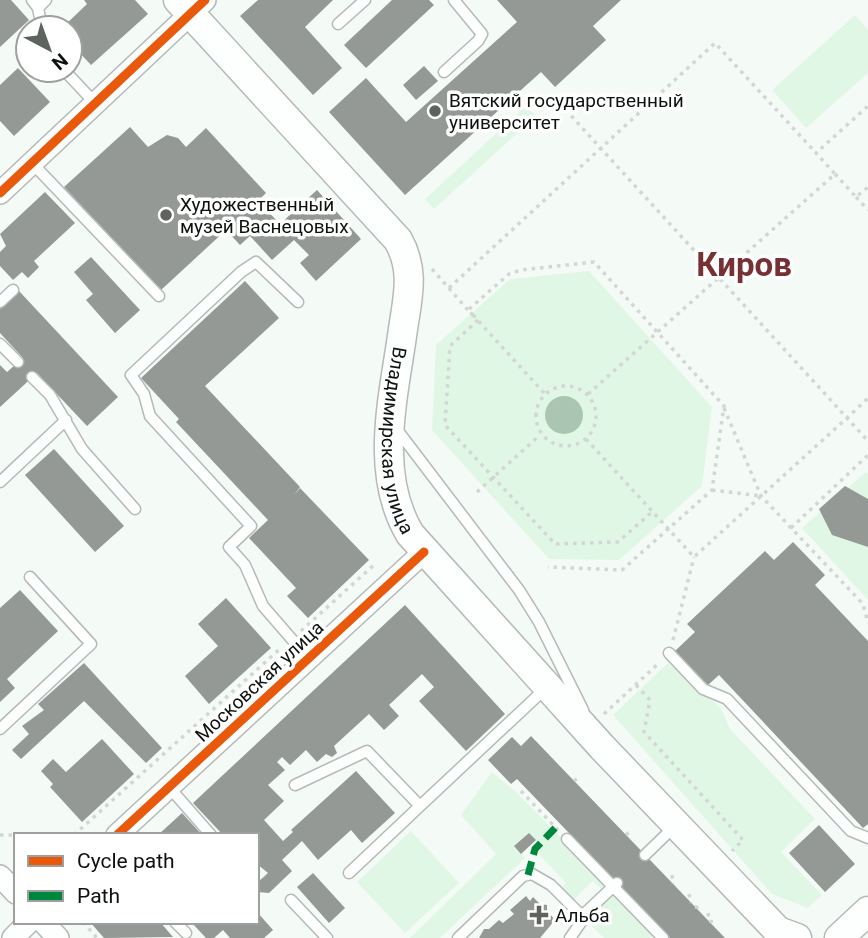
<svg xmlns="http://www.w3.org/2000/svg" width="868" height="938" font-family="Roboto,sans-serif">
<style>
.green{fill:#e1f7e6}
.water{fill:#aac6b2}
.building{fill:#949995}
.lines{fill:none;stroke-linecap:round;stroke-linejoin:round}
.lane-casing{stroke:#b5bab6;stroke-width:13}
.street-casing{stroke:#b5bab6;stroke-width:24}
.secondary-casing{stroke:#b5bab6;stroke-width:31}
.path{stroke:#d4d6d5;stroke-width:3.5;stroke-dasharray:3.5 5;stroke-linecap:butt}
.lane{stroke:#fdfefe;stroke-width:10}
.street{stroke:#fdfefe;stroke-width:21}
.secondary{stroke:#fdfefe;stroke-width:28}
.quiet{stroke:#00873e;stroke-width:7;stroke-dasharray:14 7;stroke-linecap:butt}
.cycleway-casing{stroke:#fff;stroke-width:13}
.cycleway{stroke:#e8590c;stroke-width:9}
.poi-dot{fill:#5e635f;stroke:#fff;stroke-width:2.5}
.labels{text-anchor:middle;stroke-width:7;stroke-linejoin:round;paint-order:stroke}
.poi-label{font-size:19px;fill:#0d120e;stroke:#fff;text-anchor:start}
.street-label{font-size:19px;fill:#0d120e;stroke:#fff}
.town-label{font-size:33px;font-weight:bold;fill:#773033;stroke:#fff}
</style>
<rect width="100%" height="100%" fill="#f4faf5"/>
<path class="green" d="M855,15L868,30V73L806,128L772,90Z
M526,106L536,116L434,209L425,199Z
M589,271L712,407L702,486L619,560L549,559L432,430L436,345L510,279Z
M866,472L868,474V600L802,528Z
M668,663L721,708L730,729L815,819L781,852L822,895L808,908L772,894L613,715Z
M492,772L517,793L609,886L604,892L593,881L570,903L558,892L566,883L539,854L536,840L515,846L525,858L440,938H410L496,854L461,815Z
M411,831L459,883L405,933L357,882Z
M615,889L657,932L650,938H604L584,918Z"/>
<path class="water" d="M545 415a19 19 0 1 1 38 0a19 19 0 1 1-38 0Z"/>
<path class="building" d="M0,0H11L29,20L0,47Z
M84,0H135L148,14L91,65L78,51L70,54V28H62L87,4Z
M258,0H333L305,27L342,68L313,95L240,16Z
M392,0H429L434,5L366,68L344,45Z
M497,0H621L593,26L606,40L555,87L541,72L405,195L329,112L366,78L406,122L517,22Z
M424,66L438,81L416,100L403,85Z
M18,68L50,102L14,136L0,121V85Z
M130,127L148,147L167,135L178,138L186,147L206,128L266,193L258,201L280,224L317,190L361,239L316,281L300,263L309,255L294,240L272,260L250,236L240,245L226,230L161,290L64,187Z
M45,192L75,223L34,261L39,267L28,278L22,272L13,280L0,266V252L6,246L0,234Z
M91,257L140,310L115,333L86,300L93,294L74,272Z
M245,281L279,318L205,386L300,487L294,495L300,488L369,560L308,618L287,596L296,588L249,538L268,520L176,422L179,419L141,378Z
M19,291L118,397L87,426L37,373L0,407V365L7,372L23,358L0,333V309Z
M54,449L124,526L95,552L25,475Z
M845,486L868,499V547L832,535L819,509Z
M793,542L825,575L815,585L868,641V824L863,828L719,675L708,685L675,651L695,632L687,624L765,551L774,560Z
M20,590L58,631L7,679L15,688L0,702V608Z
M226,598L271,648L209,704L185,676L218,646L198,624Z
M405,605L505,714L466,751L419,701L434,687L422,674L389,705L399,716L384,730L369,714L334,746L337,753L332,757L326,754L317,762L306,750L290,765L282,757L277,762L285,770L268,785L284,801L264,820L283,841L293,832L291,830L356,771L395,813L362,843L351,830L318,860L302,841L282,860L292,871L269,893L257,892V880L259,881L268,873L257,864V835H223L193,803Z
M84,663L162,748L146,763L84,701L21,759L12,750L29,734L22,726L44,710L38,704Z
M531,736L725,938H670L517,779L511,784L488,760L512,737L521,746Z
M102,739L134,774L82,822L50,787L53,784L41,771L53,759L66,772Z
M182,813L202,835H158Z
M819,825L855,864L825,892L789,853Z
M529,833L536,840L521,854L514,846Z
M313,873L345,908L329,923L297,887Z
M526,896L530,901L533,897L540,904L547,905V911L555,920L540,938H479L484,929H489L499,920L503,923L514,914L510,910Z
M257,912L273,930L264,938H230L223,930L214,938H206L191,922H257Z
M90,922H160L173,937L104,938Z"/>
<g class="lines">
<g class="lane-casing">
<path id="lane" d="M32,0L38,8L46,0
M38,8L42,28
M338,24L365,0
M64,70L95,103
M444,72L478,41L482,34L454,0
M32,163L159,296
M0,302L13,290
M298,302L256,262L241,272L131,375L144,394L150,416L251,526L229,547L245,565L263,606L309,659
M0,344L18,362
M32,377L50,395L82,449L135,509
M395,427L519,590L539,622L583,710
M0,482L66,420
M669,653L703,689L727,699L851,831L868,838
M0,729L91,644L30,577
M295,785L367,751L420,806L547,687
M169,787L211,835
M567,839L663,938
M645,855L676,825
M349,873L420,806
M291,900L327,938
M582,916L617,883
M175,922L186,933
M458,938L523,876L532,874L551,885L584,918L570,938"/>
</g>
<g class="street-casing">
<path id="street" d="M0,193L205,0
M117,835L424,552
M0,876L16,893
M43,922L58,938
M13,938L29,922"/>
</g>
<g class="secondary-casing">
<g id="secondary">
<path id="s1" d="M178,0L398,240C415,270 408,296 403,329C394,396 373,472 410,534L602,747L778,931L797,938"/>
<path d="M839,938L868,911"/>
</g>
</g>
<path class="path" d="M554,97L847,418L868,398
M835,174L856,197L868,187
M856,197L868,210
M432,269L468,310
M449,288L715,43L816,153
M473,315L468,310L509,274L521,270L594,262L724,406L712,490L622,570L548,567
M473,315L545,394
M478,320L450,346L445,425L555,544L618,542L652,512
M536 416a30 30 0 1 1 60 0a30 30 0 1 1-60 0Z
M588,394L835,174L816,153L868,106
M724,408L761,496L863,604L868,623
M586,439L694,557L847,418L868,441
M712,490L761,496
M477,492L540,435
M791,528L868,455
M301,631L375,564
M673,640L694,557
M636,685L650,700L644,732L743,840L732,851
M604,714L659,663
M574,781L579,777
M521,791L558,830
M0,835H16
M74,835L282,647
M626,835L630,831
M257,871L264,877
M672,875L673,884
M689,894L691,903
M695,907L703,908
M708,913L709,921L717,923
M83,922L97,938"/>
<use href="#lane" class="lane"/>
<use href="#street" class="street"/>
<use href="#secondary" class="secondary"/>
<path class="quiet" d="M528,875L535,849L556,827"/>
<g class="cycleway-casing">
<path id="cycleway" d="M0,193L205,0
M117,835L424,552"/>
</g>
<use href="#cycleway" class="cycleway"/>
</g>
<g class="poi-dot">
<circle cx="435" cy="111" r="7"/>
<circle cx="166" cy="215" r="7"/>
<path d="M535.5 904.5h7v7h7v7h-7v7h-7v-7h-7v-7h7z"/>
</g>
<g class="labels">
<g class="poi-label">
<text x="449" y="107">Вятский государственный<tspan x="449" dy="22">университет</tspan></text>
<text x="180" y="211">Художественный<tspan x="180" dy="22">музей Васнецовых</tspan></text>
<text x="555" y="922">Альба</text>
</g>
<g class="street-label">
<text dy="7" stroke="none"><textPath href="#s1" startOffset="530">Владимирская улица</textPath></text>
<text transform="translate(259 681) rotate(-43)" y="7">Московская улица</text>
</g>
<g class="town-label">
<text x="744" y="276">Киров</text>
</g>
</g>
<rect x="14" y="833" width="245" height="91" fill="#ffffff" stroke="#9ea09f" stroke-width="2"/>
<rect x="28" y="856" width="35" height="10" fill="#e8590c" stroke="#9ea09f" stroke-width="2"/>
<text x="77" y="868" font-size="21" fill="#0d120e">Cycle path</text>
<rect x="28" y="891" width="35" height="10" fill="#00873e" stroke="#9ea09f" stroke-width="2"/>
<text x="77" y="903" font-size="21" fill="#0d120e">Path</text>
<g transform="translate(49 49) rotate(139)"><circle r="33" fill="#ffffff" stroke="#9ea09f" stroke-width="2"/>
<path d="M0-5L12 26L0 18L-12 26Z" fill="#5e635f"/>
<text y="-10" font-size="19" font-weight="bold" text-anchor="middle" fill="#0d120e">N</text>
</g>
</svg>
